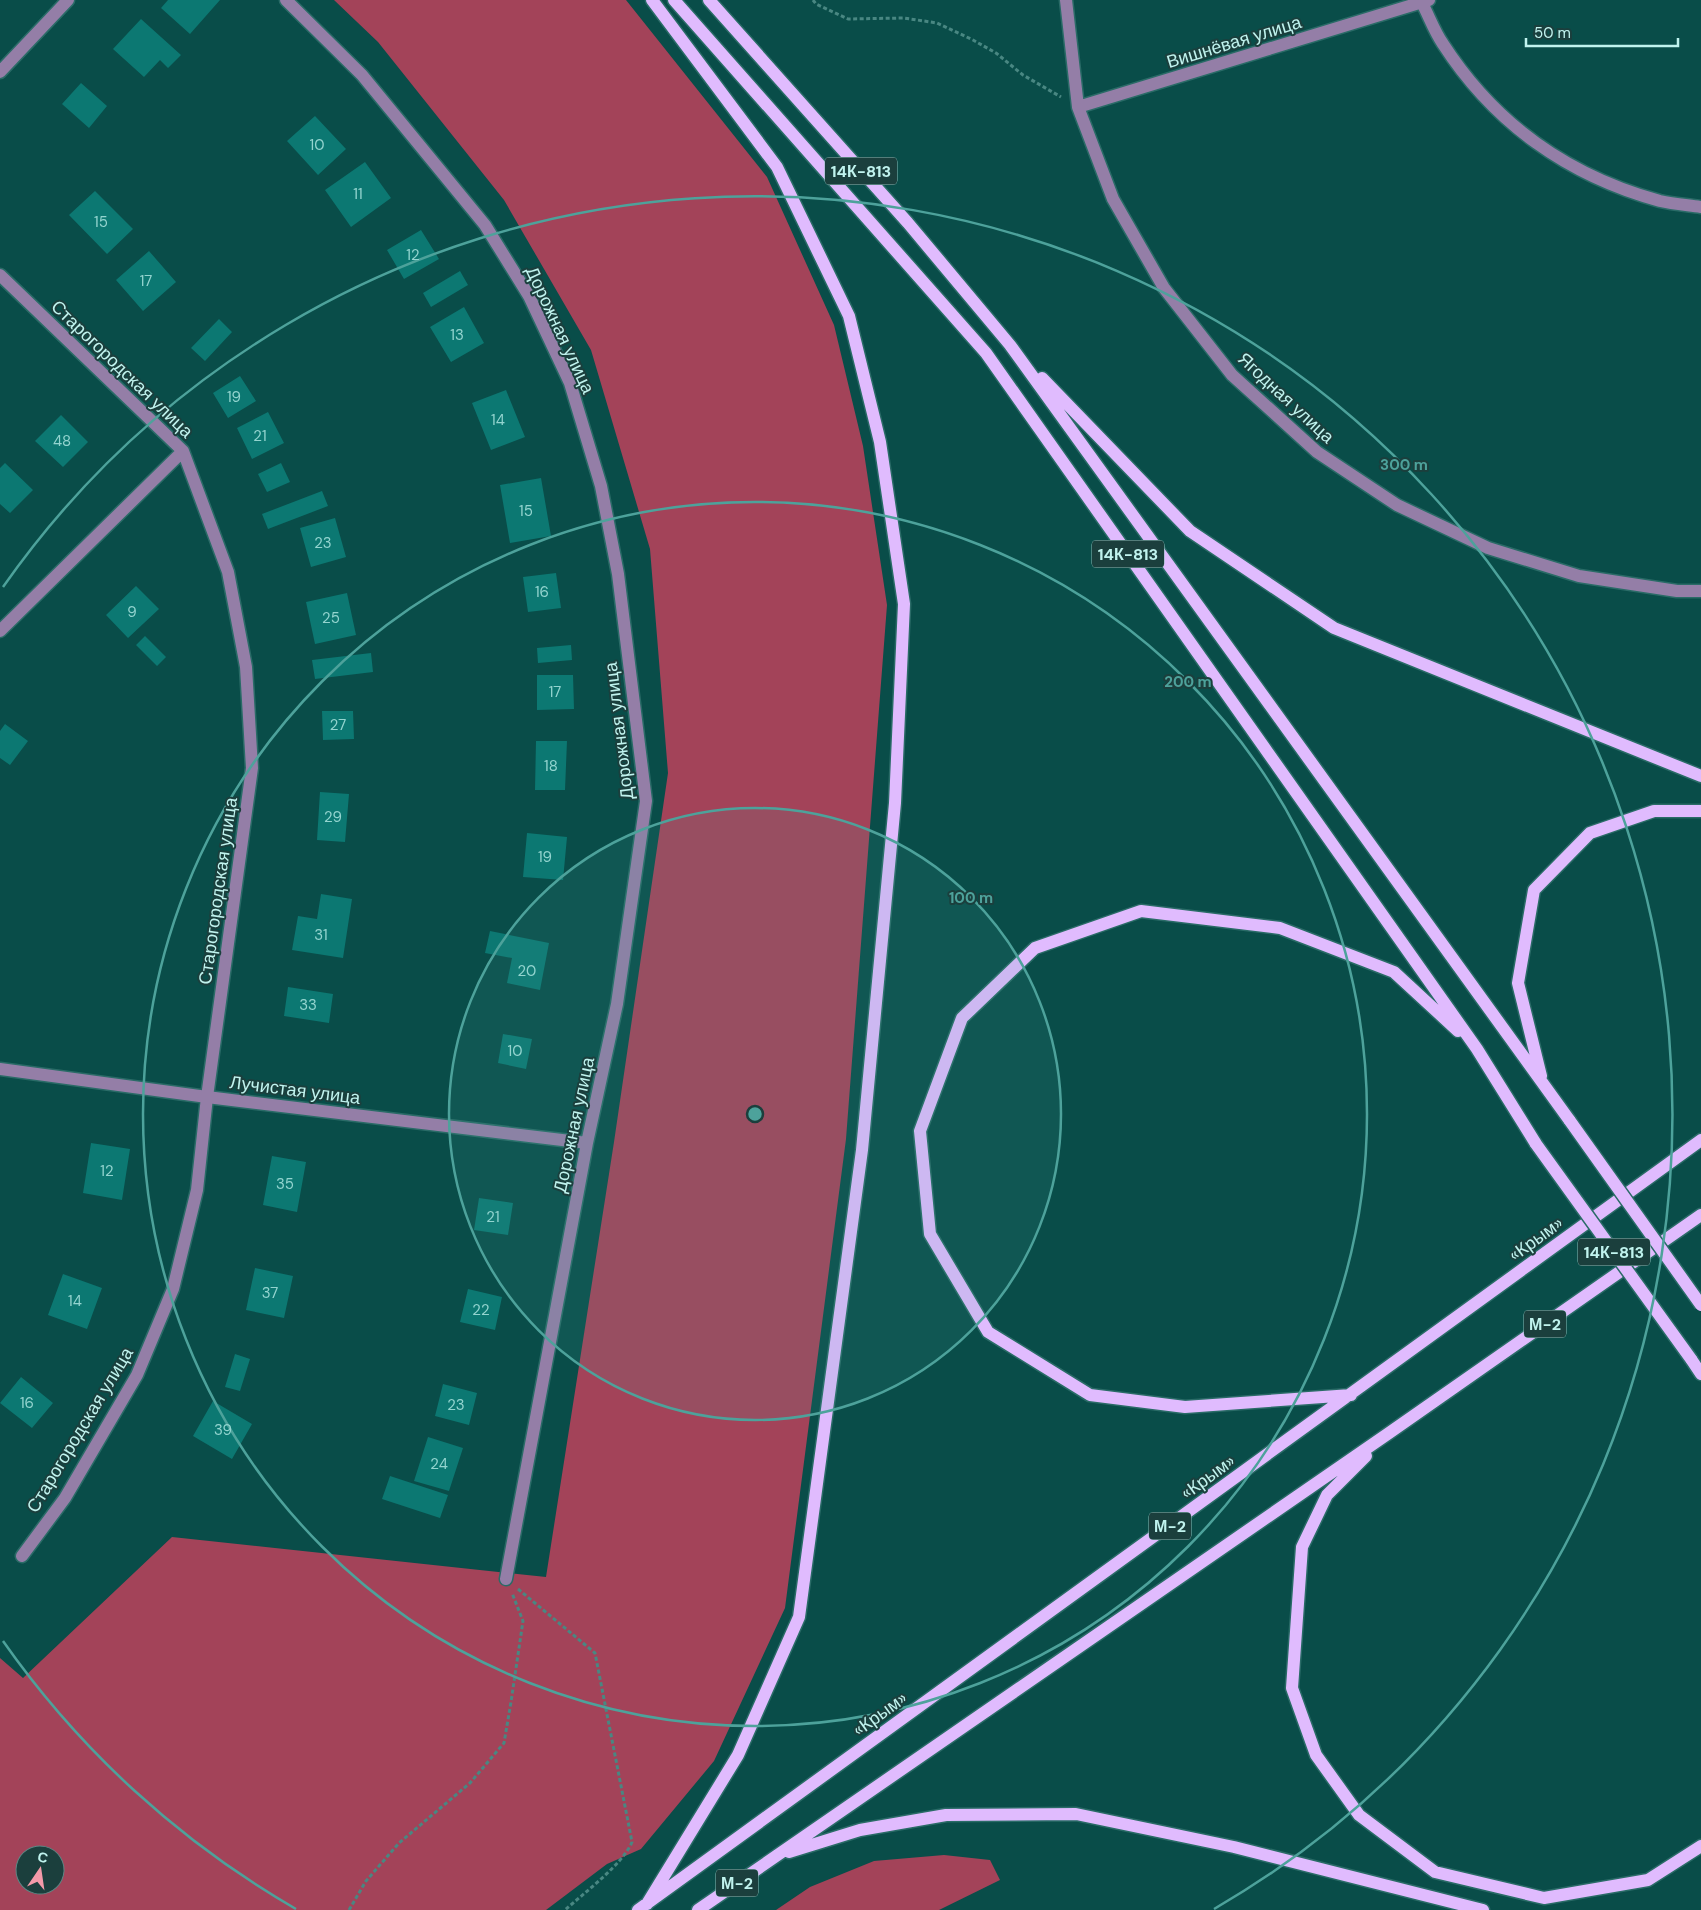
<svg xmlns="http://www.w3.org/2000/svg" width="1701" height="1910" font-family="'DM Sans',sans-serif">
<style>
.green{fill:#a34359;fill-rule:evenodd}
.building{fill:#0c7872}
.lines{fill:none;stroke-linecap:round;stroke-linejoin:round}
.minor-casing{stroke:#2a6b67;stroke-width:15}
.major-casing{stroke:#2a6b67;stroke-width:15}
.path{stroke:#498782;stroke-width:3;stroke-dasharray:4 2.5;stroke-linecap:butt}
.minor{stroke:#947ea7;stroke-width:12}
.major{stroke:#e0bbfe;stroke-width:12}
.major-bridge-casing{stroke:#2a6b67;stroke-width:15;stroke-linecap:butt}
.major-bridge{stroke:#e0bbfe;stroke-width:12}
.ring{fill:none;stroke:#4da29b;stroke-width:2.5}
.labels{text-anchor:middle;stroke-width:4;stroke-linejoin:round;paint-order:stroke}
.number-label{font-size:15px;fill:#93d4cf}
.shield{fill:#1b3f3d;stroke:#8ebdb9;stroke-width:1}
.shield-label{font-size:16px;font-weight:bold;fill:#c0f3ee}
.street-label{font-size:18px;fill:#c0f3ee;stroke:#1b3f3d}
.centre{fill:#4da29b;stroke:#1b3f3d;stroke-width:2.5}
.ring-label{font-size:15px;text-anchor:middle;font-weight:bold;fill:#4da29b;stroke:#1b3f3d;stroke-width:4;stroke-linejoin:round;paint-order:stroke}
</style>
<rect width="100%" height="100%" fill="#094d49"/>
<path class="green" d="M334,0H626L767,177L834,325L863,446L887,605L846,1139L785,1608L714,1761L641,1849L607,1864L546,1910H0V1658L23,1678L172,1537L546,1577L614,1142L668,773L650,549L591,350L504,200L378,42ZM25,1855H55V1885H25Z
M944,1855L990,1860L1000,1880L939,1910H776L810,1887L874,1861Z"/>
<path class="building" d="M168,0H220L190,34L161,8Z
M141,19L181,55L168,68L160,60L144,77L113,49Z
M81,83L107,106L89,128L62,104Z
M315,116L346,149L318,175L287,141Z
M365,162L391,198L351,227L325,190Z
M95,191L133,229L107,254L69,215Z
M421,230L439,259L404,279L387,250Z
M149,251L176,282L143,311L116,280Z
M460,271L468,285L431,307L423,293Z
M464,307L484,343L451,362L430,327Z
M219,319L232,332L205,361L191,348Z
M240,376L256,401L228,418L213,393Z
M506,390L525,437L491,450L472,403Z
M268,412L284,443L252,459L237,428Z
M61,415L88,442L63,467L35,441Z
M5,463L33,490L10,513L0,504V468Z
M281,463L290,482L267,492L258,474Z
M541,478L551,536L510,543L500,485Z
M322,491L328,506L268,529L262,514Z
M335,518L346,557L311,567L300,528Z
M556,573L561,608L528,612L523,577Z
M136,586L159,609L128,638L106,615Z
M347,593L356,635L315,644L306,602Z
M145,636L166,657L157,666L136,645Z
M571,645L572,660L538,663L537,648Z
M371,653L373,672L315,679L312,660Z
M537,675H573L574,709L537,710Z
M322,711H353L354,739L323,740Z
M5,724L28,741L10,765L0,758V731Z
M536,741H567L565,790H535Z
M320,792L349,794L345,842L317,840Z
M527,833L567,837L563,880L523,877Z
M321,894L352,899L343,958L292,950L298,916L317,919Z
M490,931L549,943L540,990L507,983L512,958L485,953Z
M288,987L333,994L329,1023L284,1016Z
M503,1034L532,1039L526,1069L498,1063Z
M91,1143L130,1149L122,1200L83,1193Z
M272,1156L306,1162L297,1212L263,1205Z
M479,1198L513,1203L508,1235L474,1230Z
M255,1268L293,1276L284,1318L246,1310Z
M63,1274L102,1288L87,1329L48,1315Z
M468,1289L502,1297L495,1330L460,1322Z
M235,1354L250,1359L240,1391L225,1387Z
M21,1377L53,1403L32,1428L0,1403Z
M443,1384L477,1393L469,1425L435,1416Z
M213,1401L252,1424L232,1459L193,1436Z
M428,1437L463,1448L449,1491L414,1481Z
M390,1476L448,1495L440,1518L382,1499Z"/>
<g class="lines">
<g class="minor-casing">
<path id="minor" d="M286,0L362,75L485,225L529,296L570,383L601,486L618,574L646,801L617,1004L587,1143L506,1579
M1066,0L1078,107L1113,199L1164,288L1232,375L1317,452L1397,505L1488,548L1579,576L1677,591H1701
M1422,3C1429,16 1434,31 1443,44C1494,123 1568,176 1660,201C1673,204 1687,205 1701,207
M0,72L68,0
M1078,107L1429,0
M0,275L183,451L228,572L246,667L252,768L207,1097L197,1190L173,1289L137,1375L65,1498L22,1556
M0,631L183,451
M0,1069L207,1097L587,1143"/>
</g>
<g class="major-casing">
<path id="major" d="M674,0L986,353L1477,1049L1536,1144
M709,0L908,223L1010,345L1570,1121
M1042,378L1190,531L1334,628L1701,776
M1541,1076L1518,983L1534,890L1590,833L1654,811H1701
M1691,1359L1701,1374
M1351,1395L1185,1407L1090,1395L988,1332L930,1234L920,1131L962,1018L1035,948L1141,911L1280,928L1394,972L1458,1031
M1366,1456L1327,1495L1302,1547L1292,1688L1316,1755L1359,1815L1435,1872L1544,1898L1648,1880L1701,1846
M789,1852L860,1830L946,1815L1076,1814L1234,1847L1483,1910
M647,1904L738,1755L799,1617L862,1150L895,803L904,604L880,442L849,316L777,167L652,0
M638,1910L1701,1140
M698,1910L1389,1433L1701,1215"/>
</g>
<path class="path" d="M813,0L816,4L848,19L904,18L937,23L973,40L996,53L1023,75L1061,97
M518,1589L595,1653L632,1842C623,1864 584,1893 565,1910
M349,1910L366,1881L399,1843L470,1783L504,1743L511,1702L523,1621L512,1593"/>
<use href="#minor" class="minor"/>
<use href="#major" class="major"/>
<g class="major-bridge-casing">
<path id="major-bridge" d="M1570,1121L1701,1305
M1536,1144L1691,1359"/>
</g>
<use href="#major-bridge" class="major-bridge"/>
</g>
<circle cx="755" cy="1114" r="306" fill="#4da29b" fill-opacity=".12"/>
<g class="ring">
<circle cx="755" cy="1114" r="306"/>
<circle cx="755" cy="1114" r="612"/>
<path d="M296 1909A918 918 0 0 1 3 1641M3 587A918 918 0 1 1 1214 1909"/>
</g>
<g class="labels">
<g class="number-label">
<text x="317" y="150">10</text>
<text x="358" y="199">11</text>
<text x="101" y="227">15</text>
<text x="413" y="260">12</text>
<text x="146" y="286">17</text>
<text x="457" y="340">13</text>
<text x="234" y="402">19</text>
<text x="498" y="425">14</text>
<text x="260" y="441">21</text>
<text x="62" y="446">48</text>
<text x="526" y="516">15</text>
<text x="323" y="548">23</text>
<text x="542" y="597">16</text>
<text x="132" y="617">9</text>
<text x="331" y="623">25</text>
<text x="555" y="697">17</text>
<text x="338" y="730">27</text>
<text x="551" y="771">18</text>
<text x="333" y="822">29</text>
<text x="545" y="862">19</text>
<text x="321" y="940">31</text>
<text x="527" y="976">20</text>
<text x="308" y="1010">33</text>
<text x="515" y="1056">10</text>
<text x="107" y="1176">12</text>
<text x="285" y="1189">35</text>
<text x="493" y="1222">21</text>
<text x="270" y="1298">37</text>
<text x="75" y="1306">14</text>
<text x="481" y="1315">22</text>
<text x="27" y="1408">16</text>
<text x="456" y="1410">23</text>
<text x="223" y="1435">39</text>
<text x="439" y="1469">24</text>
</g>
<g class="shield">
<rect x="825" y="157.5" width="72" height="27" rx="4"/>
<rect x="1092" y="540.5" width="72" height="27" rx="4"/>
<rect x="1578" y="1238.5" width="72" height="27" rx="4"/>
<rect x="1524" y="1310.5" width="42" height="27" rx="4"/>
<rect x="1149" y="1512.5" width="42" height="27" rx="4"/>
<rect x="716" y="1869.5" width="42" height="27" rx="4"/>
</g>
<g class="shield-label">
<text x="861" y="177">14К-813</text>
<text x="1128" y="560">14К-813</text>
<text x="1614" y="1258">14К-813</text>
<text x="1545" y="1330">М-2</text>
<text x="1170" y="1532">М-2</text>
<text x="737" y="1889">М-2</text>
</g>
<g class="street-label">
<text transform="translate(1234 42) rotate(-17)" y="6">Вишнёвая улица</text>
<text transform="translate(560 330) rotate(65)" y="6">Дорожная улица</text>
<text transform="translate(122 369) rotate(44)" y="6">Старогородская улица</text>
<text transform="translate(1286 398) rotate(43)" y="6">Ягодная улица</text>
<text transform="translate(619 731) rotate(-97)" y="6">Дорожная улица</text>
<text transform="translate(218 891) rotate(-82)" y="6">Старогородская улица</text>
<text transform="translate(295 1090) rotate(7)" y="6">Лучистая улица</text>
<text transform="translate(574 1125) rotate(-78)" y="6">Дорожная улица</text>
<text transform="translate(1536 1239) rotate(-36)" y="6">«Крым»</text>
<text transform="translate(80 1430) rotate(-59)" y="6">Старогородская улица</text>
<text transform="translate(1208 1477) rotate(-36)" y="6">«Крым»</text>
<text transform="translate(880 1714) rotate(-36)" y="6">«Крым»</text>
</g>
</g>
<circle cx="755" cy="1114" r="8" class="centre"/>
<g class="ring-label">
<text x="1404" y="470">300 m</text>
<text x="1188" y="687">200 m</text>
<text x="971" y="903">100 m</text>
</g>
<g transform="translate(40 1870) rotate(13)"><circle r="24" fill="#1b3f3d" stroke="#5d8784"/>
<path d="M0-4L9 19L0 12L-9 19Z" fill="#f39aa9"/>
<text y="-8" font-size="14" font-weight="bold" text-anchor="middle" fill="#c0f3ee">С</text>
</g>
<path d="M1526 38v8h152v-8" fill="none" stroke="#c0f3ee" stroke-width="2.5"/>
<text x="1534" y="38" font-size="15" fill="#c0f3ee" stroke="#1b3f3d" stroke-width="4" paint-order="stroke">50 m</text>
</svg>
